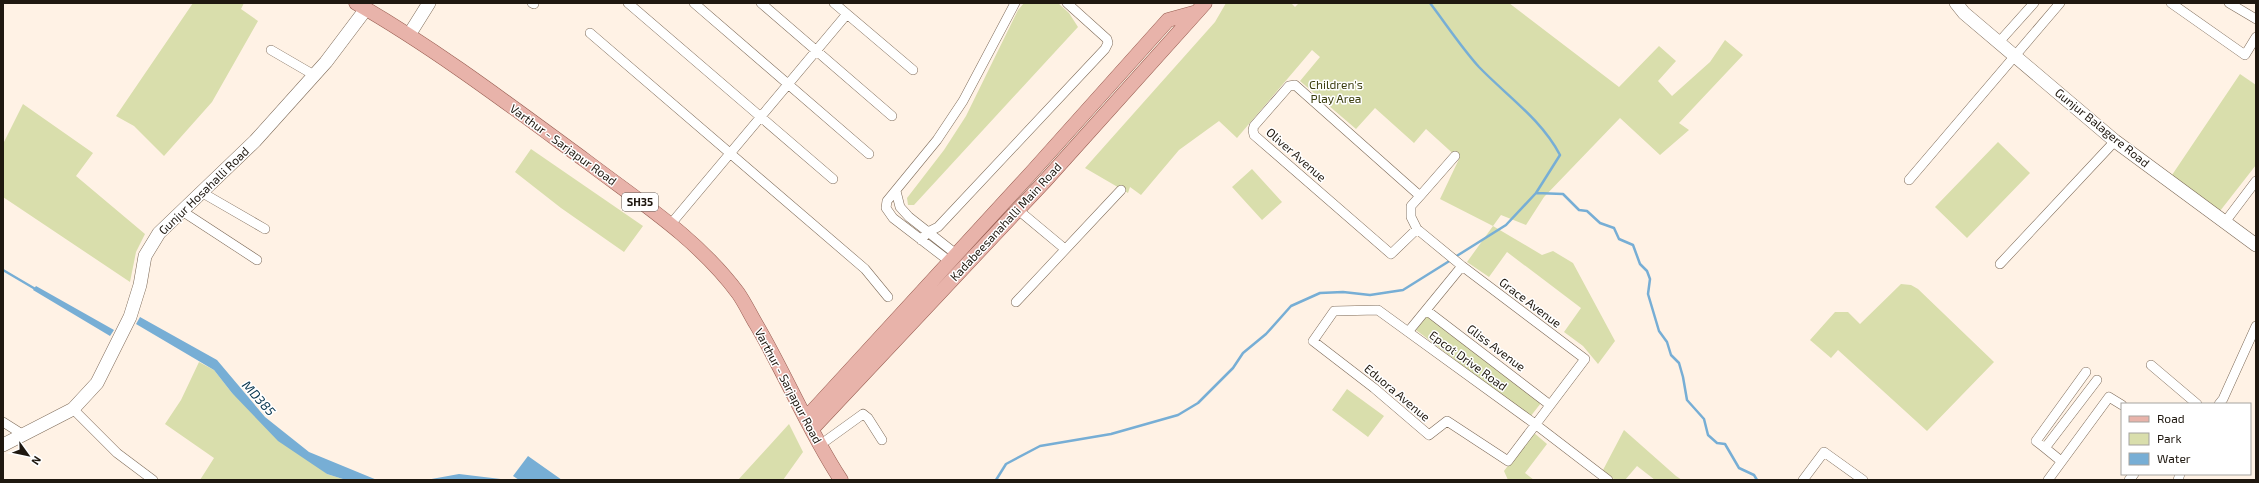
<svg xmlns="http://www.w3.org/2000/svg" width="2259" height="483" font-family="'Exo 2',sans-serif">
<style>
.green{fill:#d9deac}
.water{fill:#77aed5}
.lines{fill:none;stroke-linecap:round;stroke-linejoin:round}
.stream{stroke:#77aed5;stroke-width:2.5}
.street-casing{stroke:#7d6a58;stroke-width:10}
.secondary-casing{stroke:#7d6a58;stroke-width:14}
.primary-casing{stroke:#975c50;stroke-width:15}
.street{stroke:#fff;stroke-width:9}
.secondary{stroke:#fff;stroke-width:13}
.primary{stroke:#e8b3aa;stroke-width:14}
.labels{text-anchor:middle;stroke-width:3;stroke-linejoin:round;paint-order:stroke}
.shield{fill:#fff;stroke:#625d58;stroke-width:1}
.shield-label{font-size:11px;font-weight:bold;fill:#1f1810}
.park-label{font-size:12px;fill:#3c3e10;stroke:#fff}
.street-label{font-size:12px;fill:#1f1810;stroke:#fff}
.water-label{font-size:13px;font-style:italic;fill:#02314b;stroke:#fff}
</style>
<rect width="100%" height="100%" fill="#fff2e5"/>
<path class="green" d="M193,3H244L241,9L258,21L212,102L164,156L134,126L116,116Z
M1024,3H1058L1069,13L1078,27L914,205H908L907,198L944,150L966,116L1018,10Z
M1226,3H1291L1295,7L1299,3H1509L1619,87L1659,46L1676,61L1658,81L1672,96L1710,62L1725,40L1743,55L1679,123L1689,130L1660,155L1620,118L1544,197L1526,225L1501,215L1493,226L1542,255L1553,251L1573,263L1615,341L1598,364L1583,346L1564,332L1581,308L1507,252L1489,277L1467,262L1493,226L1440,199L1459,159L1426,129L1414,143L1375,108L1356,129L1300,81L1320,57L1312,50L1237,138L1219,121L1179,150L1141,195L1130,187L1128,193L1085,168L1215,22Z
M2240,74L2256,85V165L2220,211L2172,175Z
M23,104L93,153L76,176L145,234L136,252L130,282L3,197V144Z
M1998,142L2030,173L1967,238L1935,207Z
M531,149L643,226L624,252L561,208L515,172Z
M1252,169L1282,202L1262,220L1232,187Z
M1901,284L1911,285L1918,289L1994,362L1927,431L1838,350L1831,358L1810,340L1835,312H1848L1860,324Z
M1427,316L1541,403L1530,417L1416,330Z
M199,362L214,370L232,393L327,474L346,480H200L214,458L165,424L181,400Z
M1347,389L1384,416L1368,437L1332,410Z
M789,424L803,452L783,480H738Z
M1624,430L1676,476L1682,480H1655L1637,466L1625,480H1615L1603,470Z
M1533,432L1547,444L1525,473L1534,480H1508L1504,471Z"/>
<path class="water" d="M36,286L114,330L110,336L33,290Z
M140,317L217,360L265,417L309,452L377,480H346L327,474L278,441L232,393L214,370L136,324Z
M528,456L562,480H519L513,476Z
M459,474L509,480H510H426Z"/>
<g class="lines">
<path class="stream" d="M1430,3C1446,24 1461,47 1479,67C1507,96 1541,119 1560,155L1536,193
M1455,257L1506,225L1536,193L1563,194L1579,210L1587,211L1600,223L1614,228L1619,239L1633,245L1640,264L1647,271L1650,279L1648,294L1659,331L1667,342L1671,355L1679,363L1683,377L1687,400L1704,419L1708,435L1717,443L1725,444L1739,468L1754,475L1757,480
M3,270L37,290
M996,480L1006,464L1040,446L1111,434L1178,415L1198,403L1233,368L1243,353L1266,334L1291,306L1320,293L1343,292L1370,295L1403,290L1451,260"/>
<g class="street-casing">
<path id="street" d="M532,3L534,4
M628,3L833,179
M694,3L869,154
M761,3L892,116
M834,3L913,70
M2171,3L2245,55L2256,37
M2229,3L2256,19
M590,33L865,269L888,297
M1999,42L2034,3
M271,50L314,75
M1909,180L2060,3
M896,191L900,207L909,217L956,254
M201,192L265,229
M1420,196L1455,156
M1017,209L1065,249
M182,211L257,260
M2225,222L2256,181
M670,225L847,14
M1417,229L1391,254L1254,135L1253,130L1254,126L1289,86L1295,85L1420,196L1411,206V217L1417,229L1462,266L1585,359L1508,461L1447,421L1429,435L1374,388L1313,341L1334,311L1378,310L1535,424L1608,480
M921,240L928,232L938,227L1105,49L1108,43L1107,39L1067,3
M949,261L893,218L886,208L887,201L937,140L963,101L1015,3
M2000,264L2115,141
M1016,302L1121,190
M1426,310L1550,405
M1408,332L1462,266
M2151,365L2197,404
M2219,404L2223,399L2256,326
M73,409L117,453L153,480
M3,422L22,434
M820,445L863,414L868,418L882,440
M2045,448L2036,441L2086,372
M2061,461L2045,448L2097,380
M1803,480L1824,452L1863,480
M2048,480L2109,397L2122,405
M2129,480L2134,474
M2178,480L2180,474"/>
</g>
<g class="secondary-casing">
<path id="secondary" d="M1956,3L1964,13L2115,141L2256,245
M409,35L429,3
M3,445L73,409L97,383L130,317L140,285L145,256L159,233L255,141L326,62L366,9"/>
</g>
<g class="primary-casing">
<path id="primary" d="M356,3C436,49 511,106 586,161C640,202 697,238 738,293C745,303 750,314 756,324C786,375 808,430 841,480
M806,418L1031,173L1168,20L1197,12
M812,429L1045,181L1205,3"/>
</g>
<use href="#street" class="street"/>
<use href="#secondary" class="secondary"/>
<use href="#primary" class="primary"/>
</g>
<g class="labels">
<rect class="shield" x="622" y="193" width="36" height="18" rx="3"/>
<g class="shield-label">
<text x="640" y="206">SH35</text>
</g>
<g class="park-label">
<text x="1336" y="89">Children's<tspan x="1336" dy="14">Play Area</tspan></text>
</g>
<g class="street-label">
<text transform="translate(2102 128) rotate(39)" y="4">Gunjur Balagere Road</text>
<text transform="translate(563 145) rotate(36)" y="4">Varthur - Sarjapur Road</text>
<text transform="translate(1296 155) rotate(41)" y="4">Oliver Avenue</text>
<text transform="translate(204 191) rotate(-44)" y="4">Gunjur Hosahalli Road</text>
<text transform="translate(1006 222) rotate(-47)" y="4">Kadabeesanahalli Main Road</text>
<text transform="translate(1530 303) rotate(37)" y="4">Grace Avenue</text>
<text transform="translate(1496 348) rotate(37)" y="4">Gliss Avenue</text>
<text transform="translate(1468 361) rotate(36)" y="4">Epcot Drive Road</text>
<text transform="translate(788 386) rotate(62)" y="4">Varthur - Sarjapur Road</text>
<text transform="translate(1397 393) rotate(40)" y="4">Eduora Avenue</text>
</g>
<g class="water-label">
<text transform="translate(259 398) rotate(48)" y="5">MD385</text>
</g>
</g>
<rect width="2259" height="483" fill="none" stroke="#1f1810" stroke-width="8"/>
<rect x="2121" y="403" width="130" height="72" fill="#ffffff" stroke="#a5a39f"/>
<rect x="2129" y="416" width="20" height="6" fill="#e8b3aa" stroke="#a5a39f"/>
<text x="2157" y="423" font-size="12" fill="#1f1810">Road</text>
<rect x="2129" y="433" width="20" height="12" fill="#d9deac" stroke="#a5a39f"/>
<text x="2157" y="443" font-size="12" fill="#1f1810">Park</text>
<rect x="2129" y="453" width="20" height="12" fill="#77aed5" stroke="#a5a39f"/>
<text x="2157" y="463" font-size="12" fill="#1f1810">Water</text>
<g transform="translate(28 455) rotate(123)" stroke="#ffffff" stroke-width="3" paint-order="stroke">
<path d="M0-3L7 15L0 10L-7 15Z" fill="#1f1810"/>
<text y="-6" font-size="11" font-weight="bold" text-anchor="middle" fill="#1f1810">N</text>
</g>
</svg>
